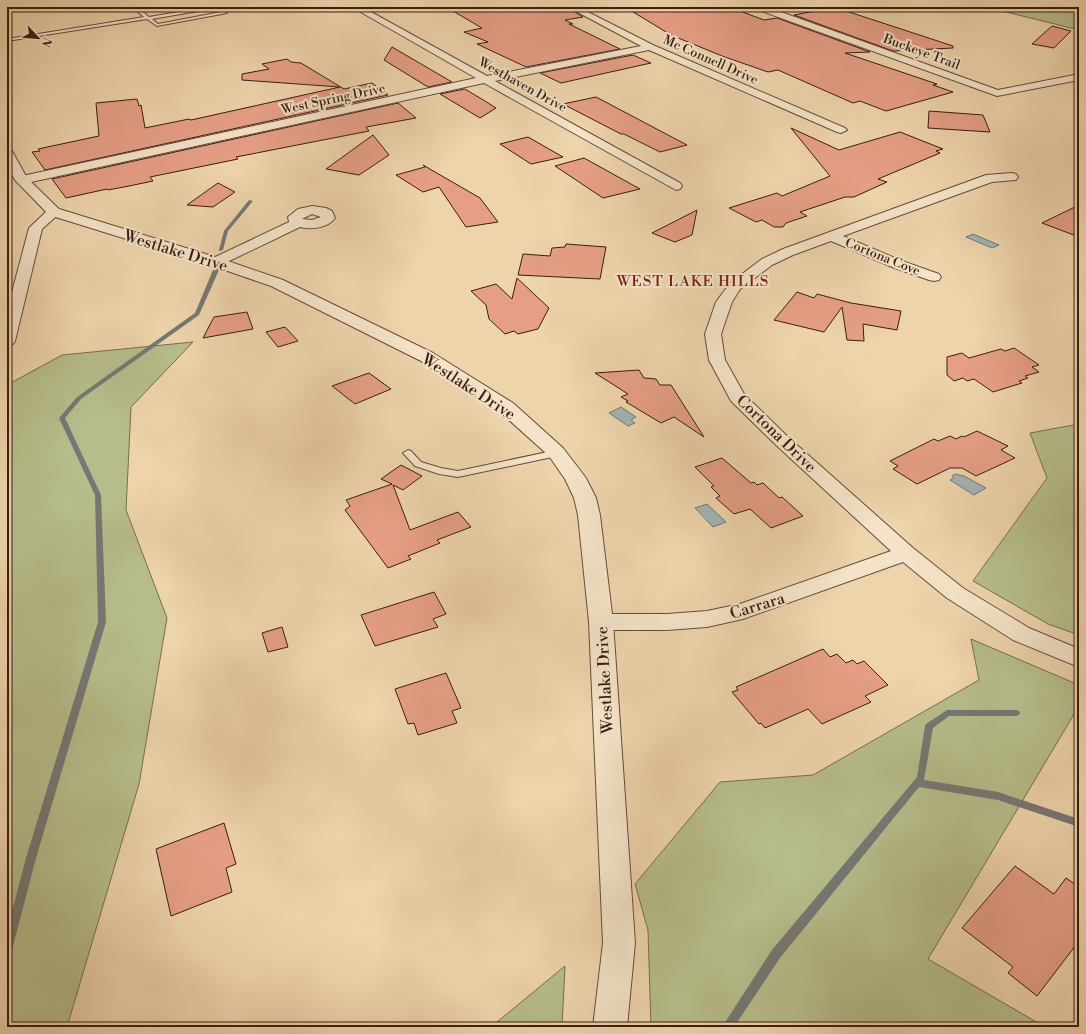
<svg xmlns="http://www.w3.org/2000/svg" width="1086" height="1034" font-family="'Libre Bodoni',serif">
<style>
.green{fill:#b6bd8b;stroke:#776d4f}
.water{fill:#a0b5b6;stroke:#767875}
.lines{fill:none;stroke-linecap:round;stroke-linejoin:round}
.stream{fill:#767875;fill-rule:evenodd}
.building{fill:#e69f86;stroke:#381d13}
.service-casing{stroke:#664b39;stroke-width:2}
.minor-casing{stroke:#664b39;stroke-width:2}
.tertiary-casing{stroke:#664b39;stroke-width:2}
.service{fill:#f4e3c8;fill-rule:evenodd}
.minor{fill:#f4e3c8;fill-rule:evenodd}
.tertiary{fill:#f4e3c8;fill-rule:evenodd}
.labels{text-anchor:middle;stroke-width:4;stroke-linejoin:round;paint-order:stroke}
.far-street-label{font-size:13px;fill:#381d13;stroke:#f4e3c8}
.far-quarter-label{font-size:15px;letter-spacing:1px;fill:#7a1f14;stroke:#f4e3c8}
.street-label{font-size:16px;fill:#381d13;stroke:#f4e3c8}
</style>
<rect width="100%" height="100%" fill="#eed4ab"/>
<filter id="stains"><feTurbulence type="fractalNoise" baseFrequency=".005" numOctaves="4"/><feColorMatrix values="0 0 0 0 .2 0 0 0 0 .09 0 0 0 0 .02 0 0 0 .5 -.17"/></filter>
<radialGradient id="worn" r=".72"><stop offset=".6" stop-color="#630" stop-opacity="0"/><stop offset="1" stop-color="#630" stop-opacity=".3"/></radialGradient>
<path class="green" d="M986,7H1079V30Z
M193,342L131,407L126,510L167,618L139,784L67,1027H7V385L62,355Z
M1079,424V635L1048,624L973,581L1047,478L1030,433Z
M971,639L1079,685V706L928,959L1045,1027H651L648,930L635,884L720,782L813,775L979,680Z
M565,966L562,1027H491Z"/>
<path class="water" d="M973,234L999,245L992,248L966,237Z
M621,407L636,417L631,420L635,423L628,426L609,413Z
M955,474L964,476L986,488L974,495L950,480L954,478L952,476Z
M707,504L726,522L713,527L695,508Z"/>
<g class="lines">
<path class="stream" d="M249,200L253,201L228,231L223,250L219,251V250L224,231Z
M216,268L219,270L199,315L81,399L65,418L101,495L106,622L36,858L12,950L11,954L7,955V930L26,858L98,622L95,495L59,418L77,397L195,313L213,270Z
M947,710H1016L1019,711L1020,713L1019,715L1016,716H949L933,728L924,780L998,792L1079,819V827L998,800L919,787L780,958L734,1027H722L772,950L917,777L925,726L926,724Z"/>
</g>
<path class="building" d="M446,7H567L583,17L565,20L573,24H569L620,49L526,67L477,44L488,42L464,32L482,28Z
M625,7H729L764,20L777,18L870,52L845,53L937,84L933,85L953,92L886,111L860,101L853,103L778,70L768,72L722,56L671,35Z
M831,8H837L953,46V48L893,51L794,15Z
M1052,26L1071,31L1054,48L1032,44Z
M392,47L452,82L428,87L384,60Z
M633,55L651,63L561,83L540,73Z
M287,59L291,62L301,63L344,89L372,83L388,95L45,170L32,152L40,151L38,149L99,136L96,103L137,99L139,106L141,105L145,128L189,119L191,120L340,87L242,80V74L269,69L262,64Z
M465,89L485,101L496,108L480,118L440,94Z
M596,97L687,145L660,152L624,134H621L563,104Z
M398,103L416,118L366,127L369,131L236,157L238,159L150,177L153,181L129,186L108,190L107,189L66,198L52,179Z
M929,111L983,115L990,132L928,128Z
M791,128L839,150L900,132L943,149L936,151L940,153L878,179L887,182L854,197H845L800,212L807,216L786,223L783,227H774L762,220L756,222L729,208L777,193L782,196L830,176Z
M373,135L389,155L359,175L326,169Z
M528,137L563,157L531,164L500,144Z
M584,158L640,189L603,198L555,166Z
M423,165L480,198L498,222L466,227L439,187L423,192L396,175L425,167Z
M218,183L235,192L213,207L187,205Z
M1079,205V237L1042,223Z
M697,210L692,235L675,242L652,233Z
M566,244L606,247L600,279L518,275L523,254L550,256L552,248L565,247Z
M517,278L549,308L538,329L518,334L514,331L505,334L489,319L486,305L471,291L496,284L512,299Z
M797,292L814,298L817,294L851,303L901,311L897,330L863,324L864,341L847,340L842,307L824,332L774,320Z
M247,312L253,329L203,338L214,317Z
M285,327L298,341L278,347L266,332Z
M1014,348L1039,365L1032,367L1039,372L1025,376L1028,378L1019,381L1022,383L993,392L974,379L967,381L963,378L954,381L947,375V357L962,353L969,358L1001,349L1005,351Z
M639,370L644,378L656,379L660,385H671L704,437L674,417L661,423L626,402L628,401L621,397L628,394L595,373Z
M369,373L391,389L355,404L332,386Z
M977,431L1008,446L1001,450L1015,458L976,476L962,468H950L917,484L893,469L898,466L890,461L934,439L938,441L950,436L956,439L962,436L964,437Z
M722,458L751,483L754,482L757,485L763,483L779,498L782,497L803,516L771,528L750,509L734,514L716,498L720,496L711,487L714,486L695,467Z
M401,465L422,476L403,490L393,485L410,530L458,512L471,527L437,540L440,543L408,556L411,559L388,568L345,510L350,506L346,500L392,484L381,479Z
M434,592L446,614L433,619L438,627L375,646L361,615Z
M282,627L288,647L268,652L262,633Z
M823,649L830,657L837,654L846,663L853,660L857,664L864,661L888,685L865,696L871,702L822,724L808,709L765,728L761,723L759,724L732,692L738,690L736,687Z
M446,673L461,708L452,711L457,723L418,735L414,723L408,724L395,689Z
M224,823L236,864L226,868L232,892L171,916L156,849Z
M1015,866L1054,894L1066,878L1079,887V941L1037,996L1008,973L1013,967L962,928Z"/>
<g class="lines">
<g class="service-casing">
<path id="service" d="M57,7H62L65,10L62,11Z
M132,7H137L149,17L208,7H219L227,13L157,26L147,19L7,41V39L144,17ZM215,8L221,12L158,24L152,19Z
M408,450L411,451L421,462L441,468L458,471L557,450L562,453L557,456L458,477L439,474L415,466L403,453Z"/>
</g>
<g class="minor-casing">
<path id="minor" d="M352,7H362L487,76L641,46L568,7H578L653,45L845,128L847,130L841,133L837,132L649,50L495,81L680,183L682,186L680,189L676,190L484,83L22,184L18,183L16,180L18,177L22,176L476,78Z
M755,7H767L998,90L1079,74V80L997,96L756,9Z
M1012,173L1016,174L1018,177L1016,180L992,182L843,236L902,261L939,274L941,277L939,280L934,281L929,280L892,267L831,241L793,255L772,265L740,289L732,302L721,334L725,360L744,394L788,437L913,548L963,588L1029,628L1079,649V667L1013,640L947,598L903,562L743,619L707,627L667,630H601L593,628L590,622L593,616L601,614H667L707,611L740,604L891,551L776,445L731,401L709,360L705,334L716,302L730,283L762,259L783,249L986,175Z
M312,206L326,208L332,211L335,218C328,228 311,230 300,227L221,265L216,266L211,265L209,262L211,259L289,222L288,217L298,209ZM312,214L321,217L312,220L302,219Z
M54,208L59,209L61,212L42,229L15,341L13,344L7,346V311L29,228L49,209Z"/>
</g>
<g class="tertiary-casing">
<path id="tertiary" d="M7,150L12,151L27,178L59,209L222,259L283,280L433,353L513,403L563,448L586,478L596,498L600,515L613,622L635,943L627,1027H593L603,943L589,622L578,515L574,498L565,479L549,456L499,411L421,361L271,286L210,265L49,215L15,180L7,165Z"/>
</g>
<use href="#service" class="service"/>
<use href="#minor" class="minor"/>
<use href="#tertiary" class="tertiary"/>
</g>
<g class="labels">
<g class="far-street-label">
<text transform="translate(922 51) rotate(20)" y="5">Buckeye Trail</text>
<text transform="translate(711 59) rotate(24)" y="5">Mc Connell Drive</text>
<text transform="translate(523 84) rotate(29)" y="5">Westhaven Drive</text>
<text transform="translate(333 98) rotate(-12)" y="5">West Spring Drive</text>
<text transform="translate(883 256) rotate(22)" y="5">Cortona Cove</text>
</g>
<g class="far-quarter-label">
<text x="693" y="286">WEST LAKE HILLS</text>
</g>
<g class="street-label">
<text transform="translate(176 250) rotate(17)" y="6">Westlake Drive</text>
<text transform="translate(469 386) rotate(33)" y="6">Westlake Drive</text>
<text transform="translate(777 433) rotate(44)" y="6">Cortona Drive</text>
<text transform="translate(757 605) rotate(-17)" y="6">Carrara</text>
<text transform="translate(604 680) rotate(-93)" y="6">Westlake Drive</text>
</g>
</g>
<rect width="1086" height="1034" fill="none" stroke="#eed4ab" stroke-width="24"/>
<rect x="8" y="8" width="1070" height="1018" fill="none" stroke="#381d13" stroke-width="2"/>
<rect x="12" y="12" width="1062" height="1010" fill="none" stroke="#381d13"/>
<g transform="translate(38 38) rotate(116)" stroke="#f4e3c8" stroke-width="3" paint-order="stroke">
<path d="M0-3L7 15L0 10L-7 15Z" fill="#381d13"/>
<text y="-6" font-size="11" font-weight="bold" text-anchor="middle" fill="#381d13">N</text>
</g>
<rect width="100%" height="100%" filter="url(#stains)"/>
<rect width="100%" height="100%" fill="url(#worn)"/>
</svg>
